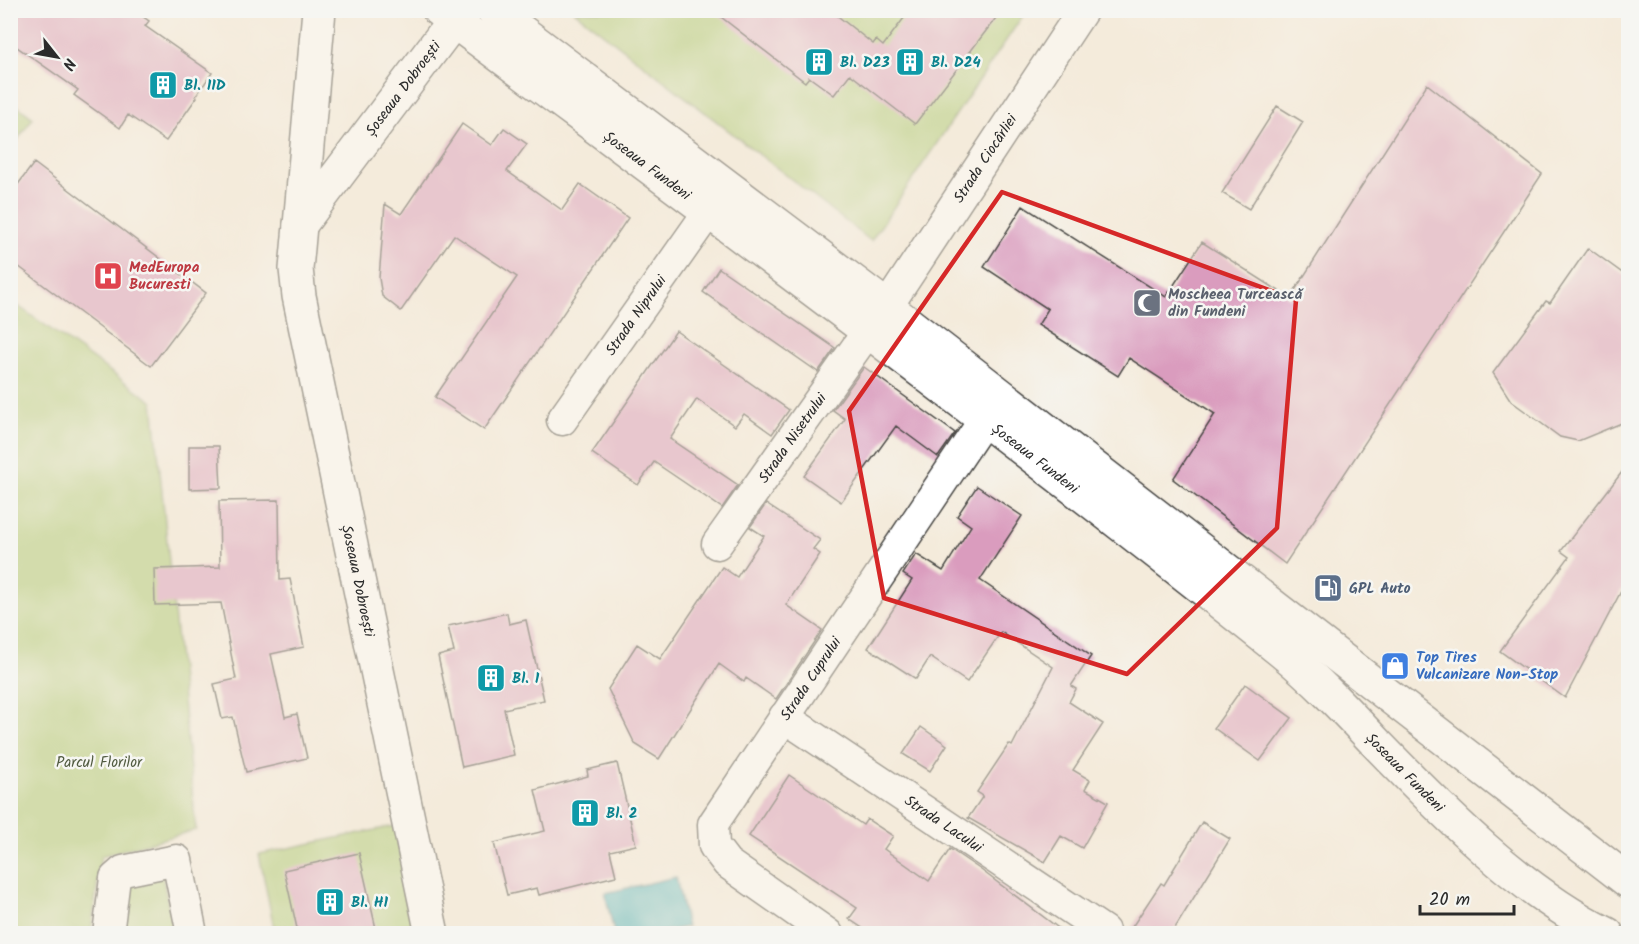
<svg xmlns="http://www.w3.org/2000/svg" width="1639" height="944" font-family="Kalam,sans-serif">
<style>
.green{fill:#abcb73;stroke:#6b7b4f;stroke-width:1.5}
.water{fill:#3fafba;stroke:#356d72;stroke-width:1.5}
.building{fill:#da9cbe}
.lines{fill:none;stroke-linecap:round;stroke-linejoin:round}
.street-casing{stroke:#494845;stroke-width:33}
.secondary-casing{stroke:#494845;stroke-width:36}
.street{stroke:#fff;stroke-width:30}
.secondary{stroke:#fff;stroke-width:33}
.marked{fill:none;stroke:#d62828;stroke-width:4.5;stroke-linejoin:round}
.labels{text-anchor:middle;stroke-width:5;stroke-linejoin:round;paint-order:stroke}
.culture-label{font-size:15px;font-weight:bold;fill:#0d838f;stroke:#f6f6f2;text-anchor:start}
.street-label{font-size:15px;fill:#2b2b2b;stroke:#f6f6f2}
.health-label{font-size:15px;font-weight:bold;fill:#be3a42;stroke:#f6f6f2;text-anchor:start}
.worship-label{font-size:15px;font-weight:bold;fill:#5b616d;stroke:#f6f6f2;text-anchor:start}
.service-label{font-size:15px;font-weight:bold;fill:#4e5e75;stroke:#f6f6f2;text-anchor:start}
.shop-label{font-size:15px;font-weight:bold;fill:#366cbe;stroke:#f6f6f2;text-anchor:start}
.park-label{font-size:15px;fill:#515b41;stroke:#f6f6f2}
</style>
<rect width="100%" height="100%" fill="#f6f6f2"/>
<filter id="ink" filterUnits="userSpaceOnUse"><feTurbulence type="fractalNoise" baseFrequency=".0167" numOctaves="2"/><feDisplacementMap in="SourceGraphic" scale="12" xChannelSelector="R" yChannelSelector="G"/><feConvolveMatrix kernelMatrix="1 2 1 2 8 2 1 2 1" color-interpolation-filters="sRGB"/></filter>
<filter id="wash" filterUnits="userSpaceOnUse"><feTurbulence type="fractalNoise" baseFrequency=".008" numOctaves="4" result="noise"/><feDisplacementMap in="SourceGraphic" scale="24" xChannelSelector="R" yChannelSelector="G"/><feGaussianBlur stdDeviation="1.35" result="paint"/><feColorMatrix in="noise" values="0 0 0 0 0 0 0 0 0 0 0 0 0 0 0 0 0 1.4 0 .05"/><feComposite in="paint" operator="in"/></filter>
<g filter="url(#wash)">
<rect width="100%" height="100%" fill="#f4ebdb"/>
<path class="green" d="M574,11H1026L871,241Z
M11,101L33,118L11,149Z
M11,301L153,402L196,830L101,856L91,933H11Z
M395,826L418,933H275L259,854Z
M162,874L174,933L121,934L126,882Z"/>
<path class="water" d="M676,877L687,927L655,933H614L605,893Z"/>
<g id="blocks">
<path class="building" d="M10,10H133L149,21L145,26L212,73L196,96L197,97L166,141L128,115L120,128L74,95L78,90L10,42Z
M712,10H830L873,44L876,40L883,46L910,10H1002L915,124L850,74L834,95L809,77L805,82Z
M1427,84L1542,174L1285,564L1173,479L1215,414L1129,358L1118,376L1038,325L1048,309L984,267L1023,206L1166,297L1202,242L1290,298Z
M1277,106L1303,122L1249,209L1222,193Z
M462,124L492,145L504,128L527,144L507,171L562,210L580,184L628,218L484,430L435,397L517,277L454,235L401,311L382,296L379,278L385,204L401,214Z
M34,163L206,293L151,366L10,260V195Z
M1588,248L1629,278V420L1578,441L1560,437L1511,401L1493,373L1546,301L1550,303Z
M719,268L835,348L818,372L703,292Z
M676,331L789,410L772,434L744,414L735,426L697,399L670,439L738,485L722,508L654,462L638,485L592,453Z
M864,367L955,433L938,457L896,426L841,502L804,476L845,419L833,410Z
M189,446H219L221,488L189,489Z
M1629,463V576L1565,698L1500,651L1569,557L1561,551Z
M977,486L1022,516L980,580L1091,656L1071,686L1076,689L1069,702L1103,724L1073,770L1090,780L1085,789L1108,802L1082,848L1061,836L1045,862L968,818L983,796L977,792L1009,744L1012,746L1053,667L1001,632L967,682L930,657L916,679L868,648L912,580L903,574L916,554L943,571L971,526L957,516Z
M279,500L280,580L290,579L304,647L271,654L285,717L297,714L307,758L246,772L233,717L222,719L214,684L236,679L221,603L155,605L154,569L220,567L219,501Z
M766,504L820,540L813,549L820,554L786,605L822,630L776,699L746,678L744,682L719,664L659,759L635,744L608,689L637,644L660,659L722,567L737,577L764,536L750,527Z
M507,613L509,624L526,620L544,700L504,709L514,755L462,767L438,656L454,652L448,626Z
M1245,684L1292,718L1260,761L1214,728Z
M921,727L947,745L930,771L903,754Z
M617,763L636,845L610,851L616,876L539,895L537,888L507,895L494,843L545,831L535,790L588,776L587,770Z
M789,775L863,825L867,819L893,836L884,849L929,881L950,849L981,870L1065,933H870L849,919L857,908L749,836Z
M1202,822L1230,839L1172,933H1128L1161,883L1164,885Z
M359,853L377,933H298L284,870Z"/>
</g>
</g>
<g filter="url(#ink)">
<use href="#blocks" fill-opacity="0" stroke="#494845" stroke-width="1.5"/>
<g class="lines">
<g class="street-casing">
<g id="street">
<path id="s1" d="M887,307L1083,10"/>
<path id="s2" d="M562,420L709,211"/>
<path id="s3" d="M717,544L868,331"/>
<path id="s4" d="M784,717L1104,931"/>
<path d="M108,934L115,878L123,871L177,860L192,934"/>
<path id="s5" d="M828,934L727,863L714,846L713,824L998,399"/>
</g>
</g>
<g class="secondary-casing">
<g id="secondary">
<path id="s6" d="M319,10L298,248L296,269L299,296L432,934"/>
<path id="s7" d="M439,10C721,221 1005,430 1280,650C1315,678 1346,711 1377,744C1442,811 1522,893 1607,934"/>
<path d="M493,10L887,307L1628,881"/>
<path id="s8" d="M300,225L462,10"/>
</g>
</g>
<use href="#street" class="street"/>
<use href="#secondary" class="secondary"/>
</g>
</g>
<path d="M0 0H1639V944H0ZM1002,192L1296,300L1277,528L1127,674L884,598L849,411Z" fill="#f4ebdb" fill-opacity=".55" fill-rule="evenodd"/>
<path class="marked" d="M1002,192L1296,300L1277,528L1127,674L884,598L849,411Z"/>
<defs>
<g id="building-square" transform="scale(1.5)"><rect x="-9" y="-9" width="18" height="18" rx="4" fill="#0f9aa8" stroke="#f6f6f2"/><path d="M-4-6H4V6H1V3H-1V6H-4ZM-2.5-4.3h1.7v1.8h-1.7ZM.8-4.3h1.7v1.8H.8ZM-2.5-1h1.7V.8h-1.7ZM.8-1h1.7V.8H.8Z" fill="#fff"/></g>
<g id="hospital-square" transform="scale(1.5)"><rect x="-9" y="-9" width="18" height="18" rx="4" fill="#e0444e" stroke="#f6f6f2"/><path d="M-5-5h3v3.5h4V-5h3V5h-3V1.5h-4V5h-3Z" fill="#fff"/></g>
<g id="mosque-square" transform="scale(1.5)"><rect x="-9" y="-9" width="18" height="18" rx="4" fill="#6b7280" stroke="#f6f6f2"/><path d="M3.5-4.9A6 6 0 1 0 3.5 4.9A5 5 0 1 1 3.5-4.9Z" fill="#fff"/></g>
<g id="fuel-square" transform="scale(1.5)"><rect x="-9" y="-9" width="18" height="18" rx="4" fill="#5c6f8a" stroke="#f6f6f2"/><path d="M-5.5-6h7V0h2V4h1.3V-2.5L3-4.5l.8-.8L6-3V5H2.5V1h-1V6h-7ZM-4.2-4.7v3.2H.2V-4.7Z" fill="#fff"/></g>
<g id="shop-square" transform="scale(1.5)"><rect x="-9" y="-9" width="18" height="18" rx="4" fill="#3f7fe0" stroke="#f6f6f2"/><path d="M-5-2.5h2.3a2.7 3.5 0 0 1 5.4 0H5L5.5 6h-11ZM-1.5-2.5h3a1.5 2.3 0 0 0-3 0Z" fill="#fff"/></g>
</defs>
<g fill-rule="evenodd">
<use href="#building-square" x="819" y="62"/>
<use href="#building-square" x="910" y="62"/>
<use href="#building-square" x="163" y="85"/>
<use href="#hospital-square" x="108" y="276"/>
<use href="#mosque-square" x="1147" y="303"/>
<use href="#fuel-square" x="1328" y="588"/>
<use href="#shop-square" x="1395" y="666"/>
<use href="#building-square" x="491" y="678"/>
<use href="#building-square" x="585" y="813"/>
<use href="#building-square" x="330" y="902"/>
</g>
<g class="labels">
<g class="culture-label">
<text x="840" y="67">Bl. D23</text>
<text x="931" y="67">Bl. D24</text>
<text x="184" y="90">Bl. 11D</text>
<text x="512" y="683">Bl. 1</text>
<text x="606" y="818">Bl. 2</text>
<text x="351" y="907">Bl. H1</text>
</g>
<g class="street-label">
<text dy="5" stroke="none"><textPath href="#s8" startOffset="171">Șoseaua Dobroești</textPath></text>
<text dy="5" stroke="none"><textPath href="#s1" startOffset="178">Strada Ciocârliei</textPath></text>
<text dy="5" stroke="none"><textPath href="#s7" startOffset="260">Șoseaua Fundeni</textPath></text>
<text dy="5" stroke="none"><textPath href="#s2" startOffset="128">Strada Niprului</textPath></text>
<text dy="5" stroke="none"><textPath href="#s3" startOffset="130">Strada Nisetrului</textPath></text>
<text dy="5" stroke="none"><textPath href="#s7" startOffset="746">Șoseaua Fundeni</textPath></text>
<text dy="5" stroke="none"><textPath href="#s6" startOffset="578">Șoseaua Dobroești</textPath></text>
<text dy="5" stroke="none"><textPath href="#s5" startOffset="342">Strada Cuprului</textPath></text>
<text dy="5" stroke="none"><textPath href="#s7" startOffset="1232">Șoseaua Fundeni</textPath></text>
<text dy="5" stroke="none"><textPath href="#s4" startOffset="192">Strada Lacului</textPath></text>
</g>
<g class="health-label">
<text x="129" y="272">MedEuropa<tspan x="129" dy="17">Bucuresti</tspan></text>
</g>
<g class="worship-label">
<text x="1168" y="299">Moscheea Turcească<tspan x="1168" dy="17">din Fundeni</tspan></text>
</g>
<g class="service-label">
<text x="1349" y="593">GPL Auto</text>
</g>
<g class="shop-label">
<text x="1416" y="662">Top Tires<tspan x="1416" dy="17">Vulcanizare Non-Stop</tspan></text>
</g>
<g class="park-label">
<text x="99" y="767">Parcul Florilor</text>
</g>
</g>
<rect width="1639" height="944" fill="none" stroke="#f6f6f2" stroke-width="36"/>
<g transform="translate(57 57) rotate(121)" stroke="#f6f6f2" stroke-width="4.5" paint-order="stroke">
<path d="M0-4.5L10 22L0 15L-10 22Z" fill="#2b2b2b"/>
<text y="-9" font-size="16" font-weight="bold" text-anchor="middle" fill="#2b2b2b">N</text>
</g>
<path d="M1420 905v9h94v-9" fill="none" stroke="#2b2b2b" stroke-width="3"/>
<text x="1429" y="905" font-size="18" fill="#2b2b2b" stroke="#f6f6f2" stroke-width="4.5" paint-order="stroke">20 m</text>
</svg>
